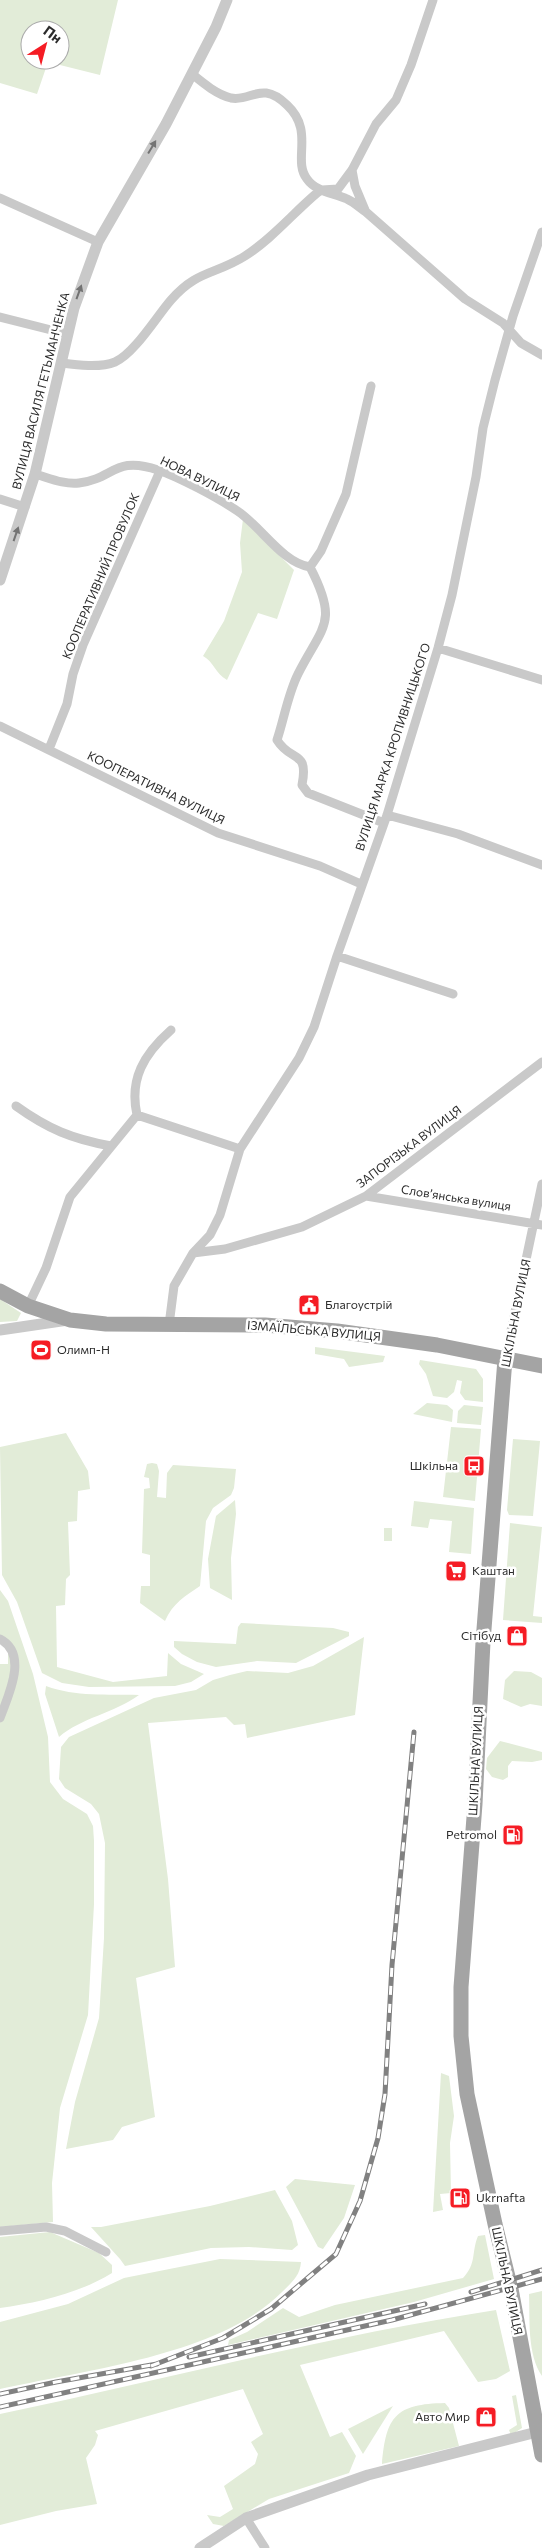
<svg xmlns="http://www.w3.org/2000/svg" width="542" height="2548" font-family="Commissioner,sans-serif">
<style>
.green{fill:#e2ecd8;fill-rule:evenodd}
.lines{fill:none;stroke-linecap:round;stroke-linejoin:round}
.minor{stroke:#c9c9c9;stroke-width:9}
.tertiary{stroke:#c9c9c9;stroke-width:11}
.primary{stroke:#a4a4a4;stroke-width:15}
.rail-casing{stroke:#818181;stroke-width:5}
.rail{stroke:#fff;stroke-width:3;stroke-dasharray:9;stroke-linecap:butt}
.oneway{fill:#737373}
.labels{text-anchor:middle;stroke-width:5;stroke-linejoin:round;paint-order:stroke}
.street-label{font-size:12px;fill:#2c2c2c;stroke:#fff}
.poi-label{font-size:12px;fill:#2c2c2c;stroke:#fff;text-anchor:start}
</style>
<rect width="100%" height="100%" fill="#fff"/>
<path class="green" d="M0,0H118L100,75L48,62L37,94L0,83ZM30,30H60V60H30Z
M243,519L294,570L277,619L258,613L227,680C215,673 214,662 203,656L224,621L242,572L240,543Z
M0,1299L21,1313L17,1321L0,1322Z
M315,1347L385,1356L383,1362L349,1367L344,1359L315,1354Z
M420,1360L476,1369L483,1379V1402L465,1400L460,1393L462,1381L457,1380L454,1392L447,1398L433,1396L426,1374L419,1364Z
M427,1403L447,1405L453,1410L452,1422L413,1414Z
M464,1405L483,1407L481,1425L457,1423L458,1411Z
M451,1427L481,1429L475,1501L443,1497Z
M66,1433L88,1471L90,1489L78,1491L77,1521L68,1522L70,1575L66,1579L65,1605L56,1606L57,1667L113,1682L167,1676L168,1653L181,1664L204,1674L191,1682L175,1686L89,1687L62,1683L42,1673L17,1602L2,1575L0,1447Z
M513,1439L540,1441L533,1516L509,1515L507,1510Z
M152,1463L157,1464L159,1471L157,1497L166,1498L167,1473L173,1465L236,1469L234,1488L231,1495L213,1508L206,1521L200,1586C185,1596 173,1603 165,1621L140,1603L141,1586H150V1555L142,1553L144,1489L150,1488L149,1478L144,1477L147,1464Z
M235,1500L236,1514L231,1558L232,1600L210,1588L208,1559L216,1516Z
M414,1501L474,1508L471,1554L449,1552L452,1521L430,1519L428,1528L411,1526Z
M510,1523L542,1527L533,1616L542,1617V1623L503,1620Z
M384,1528H392V1541H384Z
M0,1590L8,1601L33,1674L48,1737L50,1782L63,1799L87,1814L93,1826L94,1841V1904L88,2015L60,2108L52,2183L53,2222L0,2227V1664H8V1650L0,1636Z
M241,1623L333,1628L349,1632V1636L296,1663L257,1661L216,1667L197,1662L182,1654L174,1647V1641L236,1644L238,1627Z
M364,1637L355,1715L247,1738L245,1724L234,1725L226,1717L148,1723L168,1879L175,1967L136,1978L155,2117L122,2127L113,2140L66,2149L75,2102L99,2018L104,1938L105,1843L99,1814L91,1804L65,1788L59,1779L61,1747L69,1737L154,1698L196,1690L213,1680L230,1675L247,1671L288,1673L313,1666Z
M514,1671L531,1672L542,1678V1706L530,1704L521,1707L503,1699L505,1680Z
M46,1686C76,1697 107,1694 139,1695C114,1713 81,1718 59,1737L45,1694Z
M500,1741L542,1752V1760L532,1762L512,1761L508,1766V1777L503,1780L492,1777L486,1769L487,1758Z
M441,2073L449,2076L454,2116L450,2143L451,2193L440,2194L443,2210L433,2212Z
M295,2179L355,2185L344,2218L323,2249L318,2247L286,2187Z
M275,2190L292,2221L298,2245L292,2250L249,2247L211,2248L125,2266L120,2259L91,2227H101L210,2206Z
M50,2232L99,2253L112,2265V2273C80,2293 37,2303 0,2308V2237Z
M485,2235L494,2279L414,2302L228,2345L229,2340L247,2332L283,2308L299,2317L335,2305L463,2278C477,2263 471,2253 478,2236Z
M220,2259L301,2262C300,2276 292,2282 282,2292C220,2355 85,2370 0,2389V2322L68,2304L124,2278Z
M542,2291V2376C527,2354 530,2319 529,2294Z
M496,2310L510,2371L496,2379L478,2382L444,2331L300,2365L330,2437L342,2432L356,2456L349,2473L269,2499L224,2526L213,2524L207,2515L220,2517L233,2509L224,2486L255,2464L258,2454L251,2442L263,2434L243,2389L95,2431L98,2435L95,2445L86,2458L97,2504L56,2511L0,2525V2414C165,2379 329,2336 496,2310Z
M516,2395L522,2428L511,2435L509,2430L517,2425L512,2396Z
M445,2403L449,2408L459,2446L382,2464C386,2416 396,2404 445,2403Z
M393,2406L363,2454L348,2429Z"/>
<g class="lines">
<path class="minor" d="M192,74C203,83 216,94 231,98C252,102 261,80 287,105C315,131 292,160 307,179C316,192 334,193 347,199C354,202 360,208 366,212L465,299L503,323L521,343L542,355
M352,170L355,186L365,210
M0,198L98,242
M0,317L67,334
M62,363C77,365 100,368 115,362C134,354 157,316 171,300C197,270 215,275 245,256C272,239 292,214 317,193L322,190L338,189L352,170L376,124L396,100L411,65L433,0
M371,386L346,494L321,551L310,567C339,623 323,625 298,674C288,694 284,719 277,740C291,763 309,749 302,785L308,793L384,823
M35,474C49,478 65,485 79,483C114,479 114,455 158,470C179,477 218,498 236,510C260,525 282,563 310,567
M0,499L25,507
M438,648L542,680
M0,726L218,833L320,866L361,884
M49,749L67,704L73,674L83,645L160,471
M387,815L458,834L542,865
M337,956L453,994
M16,1106C48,1129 72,1139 111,1146
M137,1115C129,1079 144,1054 171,1030
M366,1196L542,1225
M193,1253L225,1249L302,1227L366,1196L542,1062
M28,1306L46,1268L70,1197L137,1115L240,1149
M169,1325L174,1286L193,1253L210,1235L220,1215L240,1149L299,1058L314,1027L337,956L387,815L438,648L452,595L476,477L483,428L495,380L513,316L542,232
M505,1359L542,1184
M0,1639C29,1654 8,1696 0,1718
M0,2231L46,2227L65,2231L106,2252
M246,2518L265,2548"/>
<path class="tertiary" d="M0,580L35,474L74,308L98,242L166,124L216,27L227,0
M0,1330L68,1320
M200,2548L246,2518L368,2475L537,2432"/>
<path class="primary" d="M0,1291L28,1306L70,1320L106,1324L265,1325L337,1331L437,1345L542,1366
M505,1359L483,1642L475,1804L461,1987V2036L467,2094L495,2224L511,2289L542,2455"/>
<g class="rail-casing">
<path id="rail" d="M471,2292L542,2270
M189,2357L425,2304
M151,2366L223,2338L271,2309L336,2254L360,2201L378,2138L385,2094L392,1965L414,1732
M0,2394L56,2382L157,2364
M0,2407L392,2320L542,2279"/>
</g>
<use href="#rail" class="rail"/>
</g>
<defs><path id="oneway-solid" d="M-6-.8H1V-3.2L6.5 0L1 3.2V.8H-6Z" transform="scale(1.25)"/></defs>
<g class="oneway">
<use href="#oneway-solid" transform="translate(152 147) rotate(-59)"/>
<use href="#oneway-solid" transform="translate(79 292) rotate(-70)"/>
<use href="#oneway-solid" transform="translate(16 534) rotate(-71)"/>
</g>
<defs>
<g id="civic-square" transform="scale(1.125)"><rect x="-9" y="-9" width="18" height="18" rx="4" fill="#f51c24" stroke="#fff"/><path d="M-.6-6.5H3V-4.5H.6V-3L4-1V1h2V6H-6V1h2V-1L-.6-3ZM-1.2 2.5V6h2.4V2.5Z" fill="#fff"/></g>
<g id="stadium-square" transform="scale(1.125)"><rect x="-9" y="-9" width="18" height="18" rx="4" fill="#f51c24" stroke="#fff"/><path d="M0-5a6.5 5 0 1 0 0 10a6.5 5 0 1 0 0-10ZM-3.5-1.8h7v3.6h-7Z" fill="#fff"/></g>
<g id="bus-square" transform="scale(1.125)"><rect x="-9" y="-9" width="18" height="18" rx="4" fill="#f51c24" stroke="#fff"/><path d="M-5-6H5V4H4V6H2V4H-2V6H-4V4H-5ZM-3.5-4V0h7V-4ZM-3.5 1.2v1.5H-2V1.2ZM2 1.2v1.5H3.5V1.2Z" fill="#fff"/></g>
<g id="supermarket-square" transform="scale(1.125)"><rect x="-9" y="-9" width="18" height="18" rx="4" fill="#f51c24" stroke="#fff"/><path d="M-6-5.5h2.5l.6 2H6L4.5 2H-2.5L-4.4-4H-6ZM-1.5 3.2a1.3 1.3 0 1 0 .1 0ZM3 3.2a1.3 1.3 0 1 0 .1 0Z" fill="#fff"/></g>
<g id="shop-square" transform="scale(1.125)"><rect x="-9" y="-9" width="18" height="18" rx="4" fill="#f51c24" stroke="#fff"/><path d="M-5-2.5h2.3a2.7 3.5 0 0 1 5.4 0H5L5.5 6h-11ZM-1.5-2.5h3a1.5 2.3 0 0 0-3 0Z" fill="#fff"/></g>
<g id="fuel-square" transform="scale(1.125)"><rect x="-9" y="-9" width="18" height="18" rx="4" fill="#f51c24" stroke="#fff"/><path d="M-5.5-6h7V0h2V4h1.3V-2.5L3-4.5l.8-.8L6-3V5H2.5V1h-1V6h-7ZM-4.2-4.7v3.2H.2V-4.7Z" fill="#fff"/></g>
</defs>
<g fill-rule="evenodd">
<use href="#civic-square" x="309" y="1305"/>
<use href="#stadium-square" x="41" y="1350"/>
<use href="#bus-square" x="474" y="1466"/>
<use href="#supermarket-square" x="456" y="1571"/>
<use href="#shop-square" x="517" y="1636"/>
<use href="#fuel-square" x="513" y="1835"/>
<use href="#fuel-square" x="460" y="2198"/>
<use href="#shop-square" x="486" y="2417"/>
</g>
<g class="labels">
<g class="street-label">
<text transform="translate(41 391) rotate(-76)" y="4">ВУЛИЦЯ ВАСИЛЯ ГЕТЬМАНЧЕНКА</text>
<text transform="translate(200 479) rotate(26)" y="4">НОВА ВУЛИЦЯ</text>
<text transform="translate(101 576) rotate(-67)" y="4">КООПЕРАТИВНИЙ ПРОВУЛОК</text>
<text transform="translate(393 747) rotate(-72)" y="4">ВУЛИЦЯ МАРКА КРОПИВНИЦЬКОГО</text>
<text transform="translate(156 788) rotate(26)" y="4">КООПЕРАТИВНА ВУЛИЦЯ</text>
<text transform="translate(409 1147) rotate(-37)" y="4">ЗАПОРІЗЬКА ВУЛИЦЯ</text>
<text transform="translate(456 1198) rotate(9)" y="4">Словʼянська вулиця</text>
<text transform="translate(516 1313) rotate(-79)" y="4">ШКІЛЬНА ВУЛИЦЯ</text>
<text transform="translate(314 1331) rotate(5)" y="4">ІЗМАЇЛЬСЬКА ВУЛИЦЯ</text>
<text transform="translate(476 1761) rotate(-87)" y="4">ШКІЛЬНА ВУЛИЦЯ</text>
<text transform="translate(507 2281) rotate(78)" y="4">ШКІЛЬНА ВУЛИЦЯ</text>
</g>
<g class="poi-label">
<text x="325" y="1309">Благоустрій</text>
<text x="57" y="1354">Олимп-Н</text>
<text x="458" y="1470" text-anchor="end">Шкільна</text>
<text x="472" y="1575">Каштан</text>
<text x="501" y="1640" text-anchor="end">Сітібуд</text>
<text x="497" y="1839" text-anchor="end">Petromol</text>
<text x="476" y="2202">Ukrnafta</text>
<text x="470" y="2421" text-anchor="end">Авто Мир</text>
</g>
</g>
<g transform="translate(45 45) rotate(36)"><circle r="24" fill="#ffffff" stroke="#ababab"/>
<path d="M0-4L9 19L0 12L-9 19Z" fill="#f51c24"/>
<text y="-8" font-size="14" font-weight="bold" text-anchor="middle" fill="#2c2c2c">Пн</text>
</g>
</svg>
